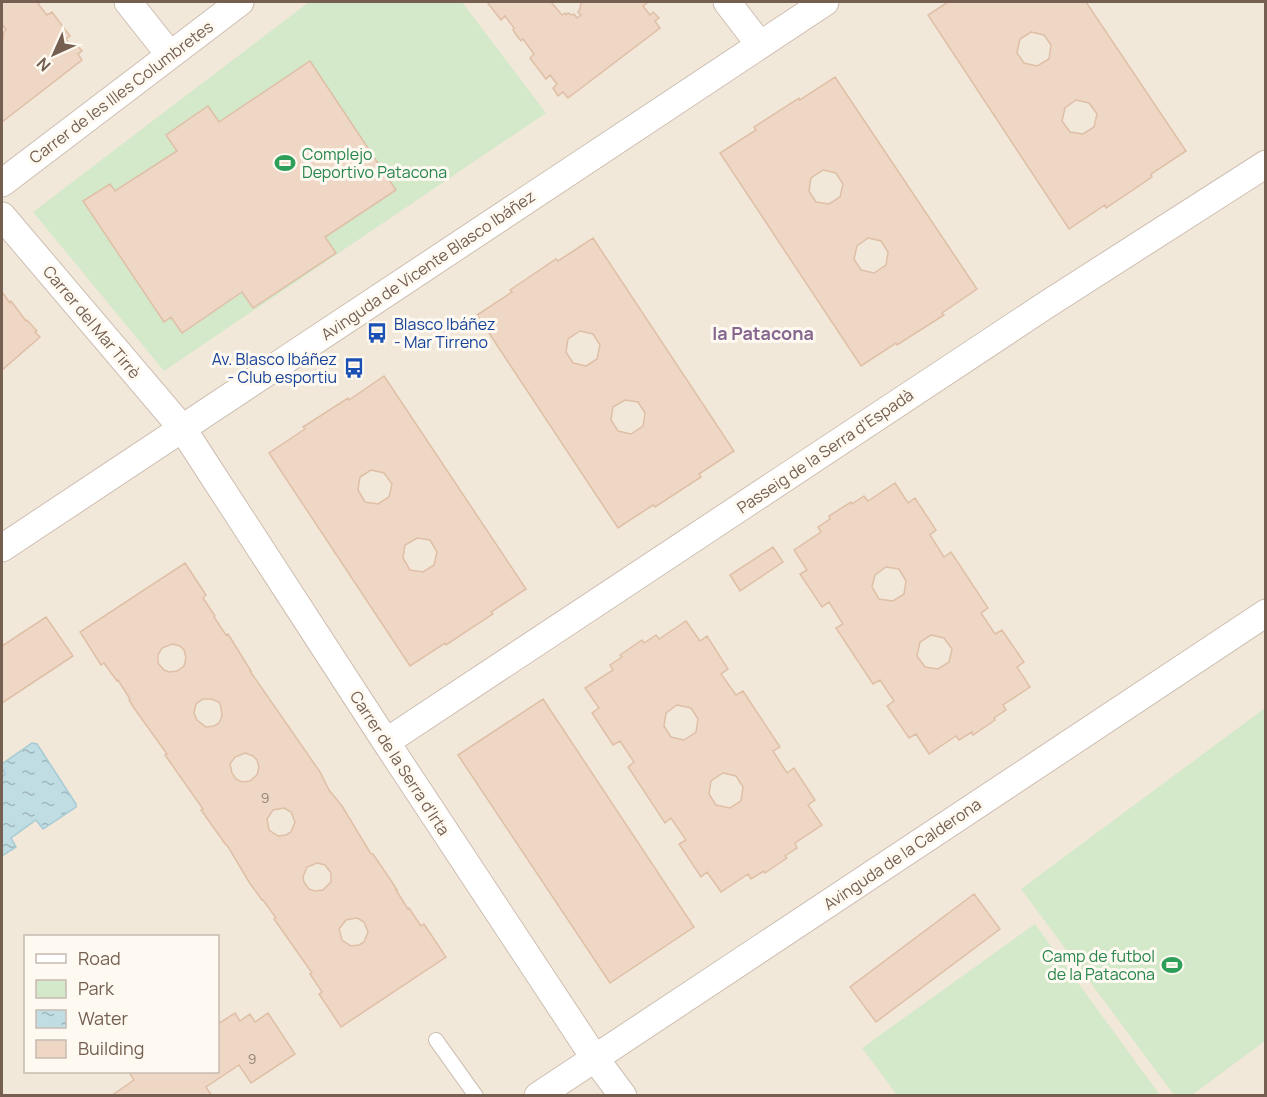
<svg xmlns="http://www.w3.org/2000/svg" width="1267" height="1097" font-family="Manrope,sans-serif">
<style>
.residential{fill:#f2e8da;fill-rule:evenodd}
.green{fill:#d4e8ca}
.water{fill:url(#water-ripples);stroke:#a7cbd4;stroke-width:1.5}
.building{fill:#eed7c5;stroke:#dfbfa6;stroke-width:1.5;fill-rule:evenodd}
.lines{fill:none;stroke-linecap:round;stroke-linejoin:round}
.lane-casing{stroke:#cdbeb1;stroke-width:16}
.street-casing{stroke:#cdbeb1;stroke-width:29}
.lane{stroke:#fff;stroke-width:14}
.street{stroke:#fff;stroke-width:27}
.labels{text-anchor:middle;stroke-width:6;stroke-linejoin:round;paint-order:stroke}
.number-label{font-size:14px;fill:#927d6d}
.street-label{font-size:16px;fill:#745f50;stroke:#fef9f1}
.leisure-label{font-size:16px;fill:#27864d;stroke:#fef9f1;text-anchor:start}
.transit-label{font-size:16px;fill:#164399;stroke:#fef9f1;text-anchor:start}
.neighbourhood-label{font-size:18px;font-weight:bold;fill:#85678f;stroke:#fef9f1}
</style>
<defs>
<pattern id="water-ripples" width="26" height="14" patternUnits="userSpaceOnUse" patternTransform="scale(1.5)"><rect width="26" height="14" fill="#c0dde4"/><path d="M2 4q2-2 4 0t4 0M15 11q2-2 4 0t4 0" fill="none" stroke="#a1b6bb"/></pattern>
</defs>
<rect width="100%" height="100%" fill="#fbf6eb"/>
<path class="residential" d="M2,2H1265V1095L2,1096ZM26,936H218V1072H26Z"/>
<path class="green" d="M309,2H462L546,113L164,371L33,212Z
M1265,708V1041L1192,1095H1174L1021,889Z
M1035,924L1160,1095H897L862,1048Z"/>
<path class="water" d="M32,743L37,744L76,804V807L43,829L36,820L11,838L16,847L2,856V777L5,774L2,767V764Z"/>
<path class="building" d="M2,2H41L38,4L47,15L52,12L70,36L66,39L72,47L76,44L82,51L78,54L82,60L2,122V41L3,39L4,32L6,30L2,24Z
M487,2H551L562,15L565,13L566,15L568,13L572,15L574,14L577,18L581,15L578,12L580,9L581,2H646L647,3L643,6L650,15L653,12L659,18L655,21L660,28L568,98L563,92L558,96L553,88L557,84L550,75L546,79L530,58L534,54L523,39L521,41L517,36L513,30L514,28L505,16L501,20Z
M948,2H1086L1186,151L1151,174L1152,177L1106,208L1105,205L1069,229L928,15ZM1031,32L1044,35L1051,45L1049,59L1037,66L1024,63L1017,53L1020,39ZM1076,100L1089,103L1097,114L1094,127L1083,134L1070,132L1062,121L1065,108Z
M310,61L396,190L325,237L336,253L253,308L242,292L182,333L171,317L164,322L83,201L110,184L115,191L177,151L166,135L208,106L219,122Z
M835,77L977,289L942,313L944,315L897,345L896,343L861,366L720,153L756,130L754,127L799,98L800,100ZM823,170L836,173L843,184L840,197L829,204L816,202L809,191L811,178ZM868,238L881,241L888,252L886,265L874,273L861,270L854,259L857,246Z
M593,238L734,451L699,474L701,477L655,507L653,505L618,528L477,315L512,292L510,290L556,259L558,261ZM580,331L593,334L600,345L597,359L586,366L573,363L566,352L568,339ZM625,400L638,402L645,413L643,426L631,434L618,431L611,420L613,407Z
M2,292L10,303L11,301L26,321L27,320L37,331L35,332L40,337L2,370Z
M384,376L526,589L491,612L493,614L446,645L445,643L410,666L269,453L305,429L303,427L348,398L349,400ZM371,470L384,473L392,484L389,497L378,504L365,502L358,490L360,477ZM417,538L430,540L437,552L434,565L423,572L410,570L403,558L405,545Z
M895,483L908,503L915,498L936,530L930,535L944,557L951,552L988,608L981,613L995,634L1002,630L1024,662L1017,667L1030,687L1003,705L1006,710L994,718L995,720L973,735L972,732L959,740L956,736L929,754L916,734L909,738L887,706L894,701L880,680L873,684L836,628L843,624L829,602L822,607L800,574L807,570L794,550L821,532L818,527L830,519L829,516L851,502L852,504L864,496L868,501ZM886,567L899,569L906,581L904,594L893,601L879,599L872,587L875,575ZM931,635L944,638L952,649L949,662L938,669L925,667L917,656L920,642Z
M773,547L783,562L740,591L730,575Z
M185,563L206,595L203,598L215,616L214,617L226,635L228,634L233,642L251,671H250L320,772L329,790L342,806L371,854H373L392,882L397,890H396L408,909L409,908L421,926L424,924L446,957L341,1027L319,994L322,992L310,974L312,973L279,926L274,919L276,918L263,900H262L249,882L227,845H226L201,810L203,809L170,762L165,755L167,754L134,708L129,700L130,699L118,680L117,681L104,663L101,665L80,632ZM172,644L180,646L184,650L186,658L184,666L177,671L169,672L164,670L158,663V655L162,648ZM203,699H211L219,702L221,707L222,716L219,723L214,726L206,727L197,720L194,713L196,704ZM245,753L253,756L257,760L259,767L257,775L250,781L242,782L236,779L232,773L230,764L235,757ZM284,808L291,812L295,822L291,832L286,835L278,836L269,830L267,819L273,810ZM317,863L325,865L331,873V882L323,890L315,891L309,889L304,882L303,877L307,867ZM357,918L364,922L368,932L364,942L359,945L351,946L342,940L339,929L346,920Z
M46,617L73,656L2,703V646Z
M686,621L700,641L707,636L728,669L721,674L736,695L743,691L780,747L773,751L787,773L794,768L815,800L808,805L822,825L795,843L797,848L785,856L787,858L765,873L764,871L751,879L748,874L721,892L707,872L701,877L679,844L686,840L671,818L665,823L628,767L634,762L620,741L613,745L592,713L599,708L585,688L613,670L610,665L622,657L620,655L642,640L644,643L656,635L659,639ZM677,705L691,708L698,719L696,732L684,740L671,737L664,726L666,713ZM723,773L736,776L743,787L741,801L730,808L716,805L709,794L711,781Z
M543,699L694,927L610,983L458,755Z
M974,894L1000,929L876,1022L850,987Z
M235,1013L240,1021L250,1014L255,1022L268,1013L295,1054L251,1083L239,1065L206,1087L212,1096H111L134,1080L129,1072H218V1024Z"/>
<g class="lines">
<g class="lane-casing">
<path id="lane" d="M436,1040L476,1096"/>
</g>
<g class="street-casing">
<path id="street" d="M128,2L170,55
M727,2L760,45
M2,183L240,2
M2,216L182,428L386,742L594,1057L623,1096
M2,548L825,2
M386,742L1046,305L1266,164
M538,1096L1266,613"/>
</g>
<use href="#lane" class="lane"/>
<use href="#street" class="street"/>
</g>
<defs>
<g id="stadium-bare" transform="scale(1.62)"><path d="M0-5a6.5 5 0 1 0 0 10a6.5 5 0 1 0 0-10ZM-3.5-1.8h7v3.6h-7Z" fill="#2e9e5b" stroke="#fef9f1" stroke-width="2.5" paint-order="stroke"/></g>
<g id="bus-bare" transform="scale(1.62)"><path d="M-5-6H5V4H4V6H2V4H-2V6H-4V4H-5ZM-3.5-4V0h7V-4ZM-3.5 1.2v1.5H-2V1.2ZM2 1.2v1.5H3.5V1.2Z" fill="#1a4fb4" stroke="#fef9f1" stroke-width="2.5" paint-order="stroke"/></g>
</defs>
<g fill-rule="evenodd">
<use href="#stadium-bare" x="285" y="163"/>
<use href="#bus-bare" x="377" y="333"/>
<use href="#bus-bare" x="354" y="368"/>
<use href="#stadium-bare" x="1172" y="965"/>
</g>
<g class="labels">
<g class="number-label">
<text x="265" y="803">9</text>
<text x="252" y="1064">9</text>
</g>
<g class="street-label">
<text transform="translate(121 92) rotate(-37)" y="6">Carrer de les Illes Columbretes</text>
<text transform="translate(428 265) rotate(-34)" y="6">Avinguda de Vicente Blasco Ibáñez</text>
<text transform="translate(92 322) rotate(50)" y="6">Carrer del Mar Tirrè</text>
<text transform="translate(825 451) rotate(-34)" y="6">Passeig de la Serra d'Espadà</text>
<text transform="translate(400 763) rotate(57)" y="6">Carrer de la Serra d'Irta</text>
<text transform="translate(902 854) rotate(-34)" y="6">Avinguda de la Calderona</text>
</g>
<g class="leisure-label">
<text x="302" y="160">Complejo<tspan x="302" dy="18">Deportivo Patacona</tspan></text>
<text x="1155" y="962" text-anchor="end">Camp de futbol<tspan x="1155" dy="18">de la Patacona</tspan></text>
</g>
<g class="transit-label">
<text x="394" y="330">Blasco Ibáñez<tspan x="394" dy="18">- Mar Tirreno</tspan></text>
<text x="337" y="365" text-anchor="end">Av. Blasco Ibáñez<tspan x="337" dy="18">- Club esportiu</tspan></text>
</g>
<g class="neighbourhood-label">
<text x="763" y="340">la Patacona</text>
</g>
</g>
<rect width="1267" height="1097" fill="none" stroke="#745f50" stroke-width="6"/>
<rect x="24" y="935" width="195" height="138" fill="#fef9f1" stroke="#c7bbb1" stroke-width="1.5"/>
<rect x="36" y="954" width="30" height="9" fill="#ffffff" stroke="#c7bbb1" stroke-width="1.5"/>
<text x="78" y="965" font-size="18" fill="#745f50">Road</text>
<rect x="36" y="980" width="30" height="18" fill="#d4e8ca" stroke="#c7bbb1" stroke-width="1.5"/>
<text x="78" y="995" font-size="18" fill="#745f50">Park</text>
<rect x="36" y="1010" width="30" height="18" fill="url(#water-ripples)" stroke="#c7bbb1" stroke-width="1.5"/>
<text x="78" y="1025" font-size="18" fill="#745f50">Water</text>
<rect x="36" y="1040" width="30" height="18" fill="#eed7c5" stroke="#c7bbb1" stroke-width="1.5"/>
<text x="78" y="1055" font-size="18" fill="#745f50">Building</text>
<g transform="translate(54 54) rotate(225)" stroke="#fef9f1" stroke-width="4.5" paint-order="stroke">
<path d="M0-4.5L10 22L0 15L-10 22Z" fill="#745f50"/>
<text y="-9" font-size="16" font-weight="bold" text-anchor="middle" fill="#745f50">N</text>
</g>
</svg>
